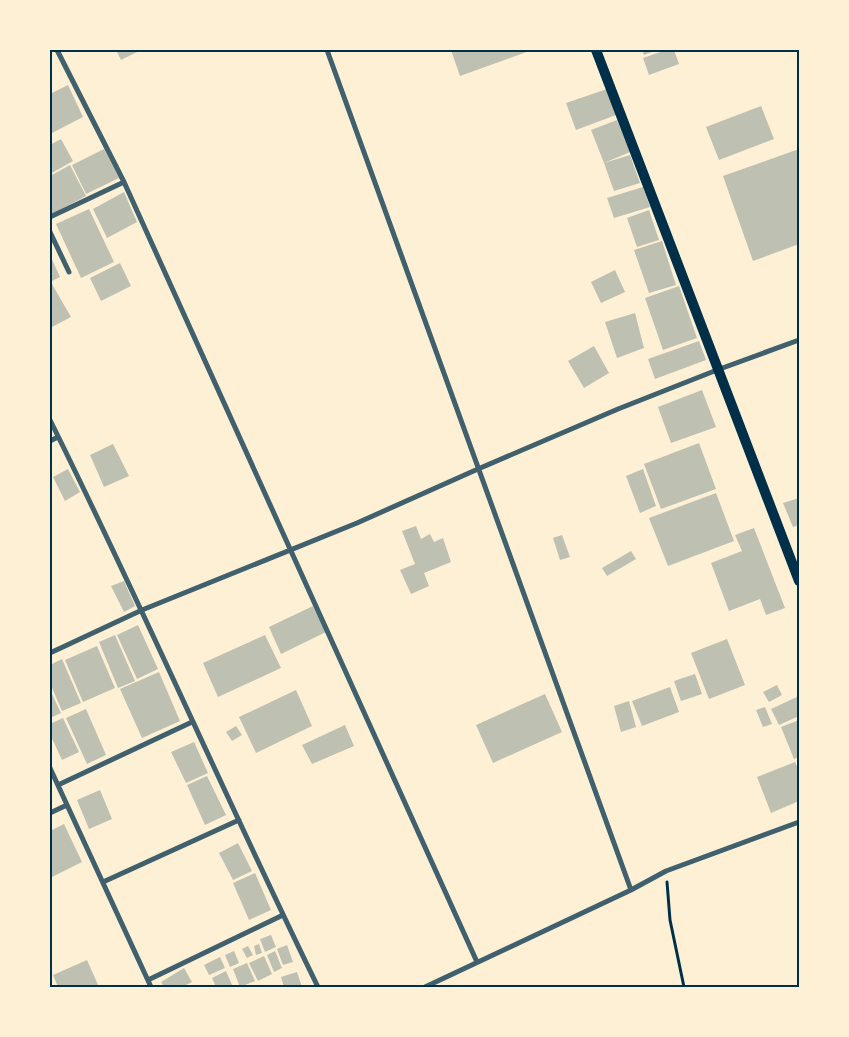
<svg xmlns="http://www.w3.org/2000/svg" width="849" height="1037" font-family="'Asap Condensed',sans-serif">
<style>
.building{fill:#bec0b2}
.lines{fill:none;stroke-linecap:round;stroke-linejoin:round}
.path{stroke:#003049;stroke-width:3}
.minor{stroke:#3f606c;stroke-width:5}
.secondary{stroke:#003049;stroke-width:10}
.neatline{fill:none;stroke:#003049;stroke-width:2}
</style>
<rect width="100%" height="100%" fill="#fdf0d5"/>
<path class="building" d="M116,50H141L121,60Z
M451,50H532L460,76Z
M642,50H657L644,55Z
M666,50H674L679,64L649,75L643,58Z
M68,85L83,117L50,134V94Z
M607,89L616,115L576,130L566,103Z
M761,106L774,139L719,160L706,127Z
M617,120L630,152L604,163L591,130Z
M61,139L73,161L50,174V145Z
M104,149L119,178L86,194L72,165Z
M799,149V244L753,261L723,176Z
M630,155L640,183L614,191L604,163Z
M70,165L86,196L50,215V176Z
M643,187L650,207L614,218L607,198Z
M124,192L137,222L107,238L93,209Z
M89,209L114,262L81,278L56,224Z
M649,210L659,240L637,247L627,218Z
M662,241L676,285L649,293L634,250Z
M50,255L60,277L50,282Z
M120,263L131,286L101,301L90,278Z
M615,270L625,292L601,303L591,282Z
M52,284L71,317L50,328V286Z
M679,286L697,338L663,350L645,298Z
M635,313L644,348L617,358L605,322Z
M699,341L706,360L655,379L648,359Z
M594,346L609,373L584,388L568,361Z
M702,390L716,427L671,443L658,407Z
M699,443L716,489L661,509L644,464Z
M113,444L129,476L104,487L90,455Z
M68,469L80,492L65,501L53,477Z
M643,469L656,506L640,513L626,476Z
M716,493L734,541L668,566L649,518Z
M799,498V525L793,527L783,503Z
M416,526L421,539L430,534L434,542L443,538L451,562L424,573L429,586L411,594L400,570L415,564L402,531Z
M754,528L785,608L766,615L760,599L729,611L711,563L742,551L735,535Z
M562,535L570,557L560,560L553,538Z
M631,551L636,559L607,576L602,568Z
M124,581L135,606L124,612L111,586Z
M313,606L326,632L281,654L269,627Z
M138,625L158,669L137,679L117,635Z
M115,635L135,681L118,688L99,642Z
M265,635L281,668L218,697L203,663Z
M727,639L745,685L709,699L691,653Z
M97,646L115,688L83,702L65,660Z
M62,659L81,703L62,711L50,683V665Z
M159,672L180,721L142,738L120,689Z
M695,674L702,694L681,701L674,681Z
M777,685L782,695L769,702L763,692Z
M670,687L679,712L642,726L632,701Z
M50,690L61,713L50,718Z
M296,690L312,726L256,753L239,717Z
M545,694L562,732L493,763L476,725Z
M799,696V716L779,725L771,709Z
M629,701L636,727L621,732L614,706Z
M765,707L772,724L763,727L756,710Z
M86,709L106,755L87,764L66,718Z
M63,718L79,752L62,760L50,734V724Z
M799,720V757L794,759L781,727Z
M345,725L354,746L312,764L302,745Z
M236,726L242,735L232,741L226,732Z
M194,742L208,773L186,783L171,752Z
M795,762L799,771V801L771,813L757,777Z
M207,776L226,815L205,825L187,785Z
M100,790L112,819L89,829L77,800Z
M64,824L82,862L50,878V831Z
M238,843L252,871L233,880L219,853Z
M255,873L271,910L249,920L233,883Z
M271,935L276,947L265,952L260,939Z
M259,944L262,953L256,955L254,946Z
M287,945L293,962L283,965L277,949Z
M248,946L253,955L247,958L242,949Z
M234,951L239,963L230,967L225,955Z
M275,951L282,968L274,972L267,955Z
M264,956L272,974L258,981L249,963Z
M220,957L225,968L209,975L204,965Z
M87,960L99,987H58L53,975Z
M247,963L255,981L240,987L233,969Z
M184,968L192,982L182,987H164L161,982Z
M226,971L233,987H216L212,978Z
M297,972L302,987H284L281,977Z"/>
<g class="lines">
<path class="path" d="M667,882L670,920L684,987"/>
<path class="minor" d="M57,50L124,182L477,962
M327,50L631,890
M50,217L124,182
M50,232L69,272
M50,420C143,607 226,799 318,987
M50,441L58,437
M50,653L142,610L357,523L478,469L618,409L717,370L799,340
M50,768L151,987
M58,785L192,722
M50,813L67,805
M103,882L239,820
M148,980L283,915
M425,987L631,890L666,871L799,822"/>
<path class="secondary" d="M596,50L799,581"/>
</g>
<rect width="849" height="1037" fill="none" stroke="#fdf0d5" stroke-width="102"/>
<rect x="51" y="51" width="747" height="935" class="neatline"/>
</svg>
